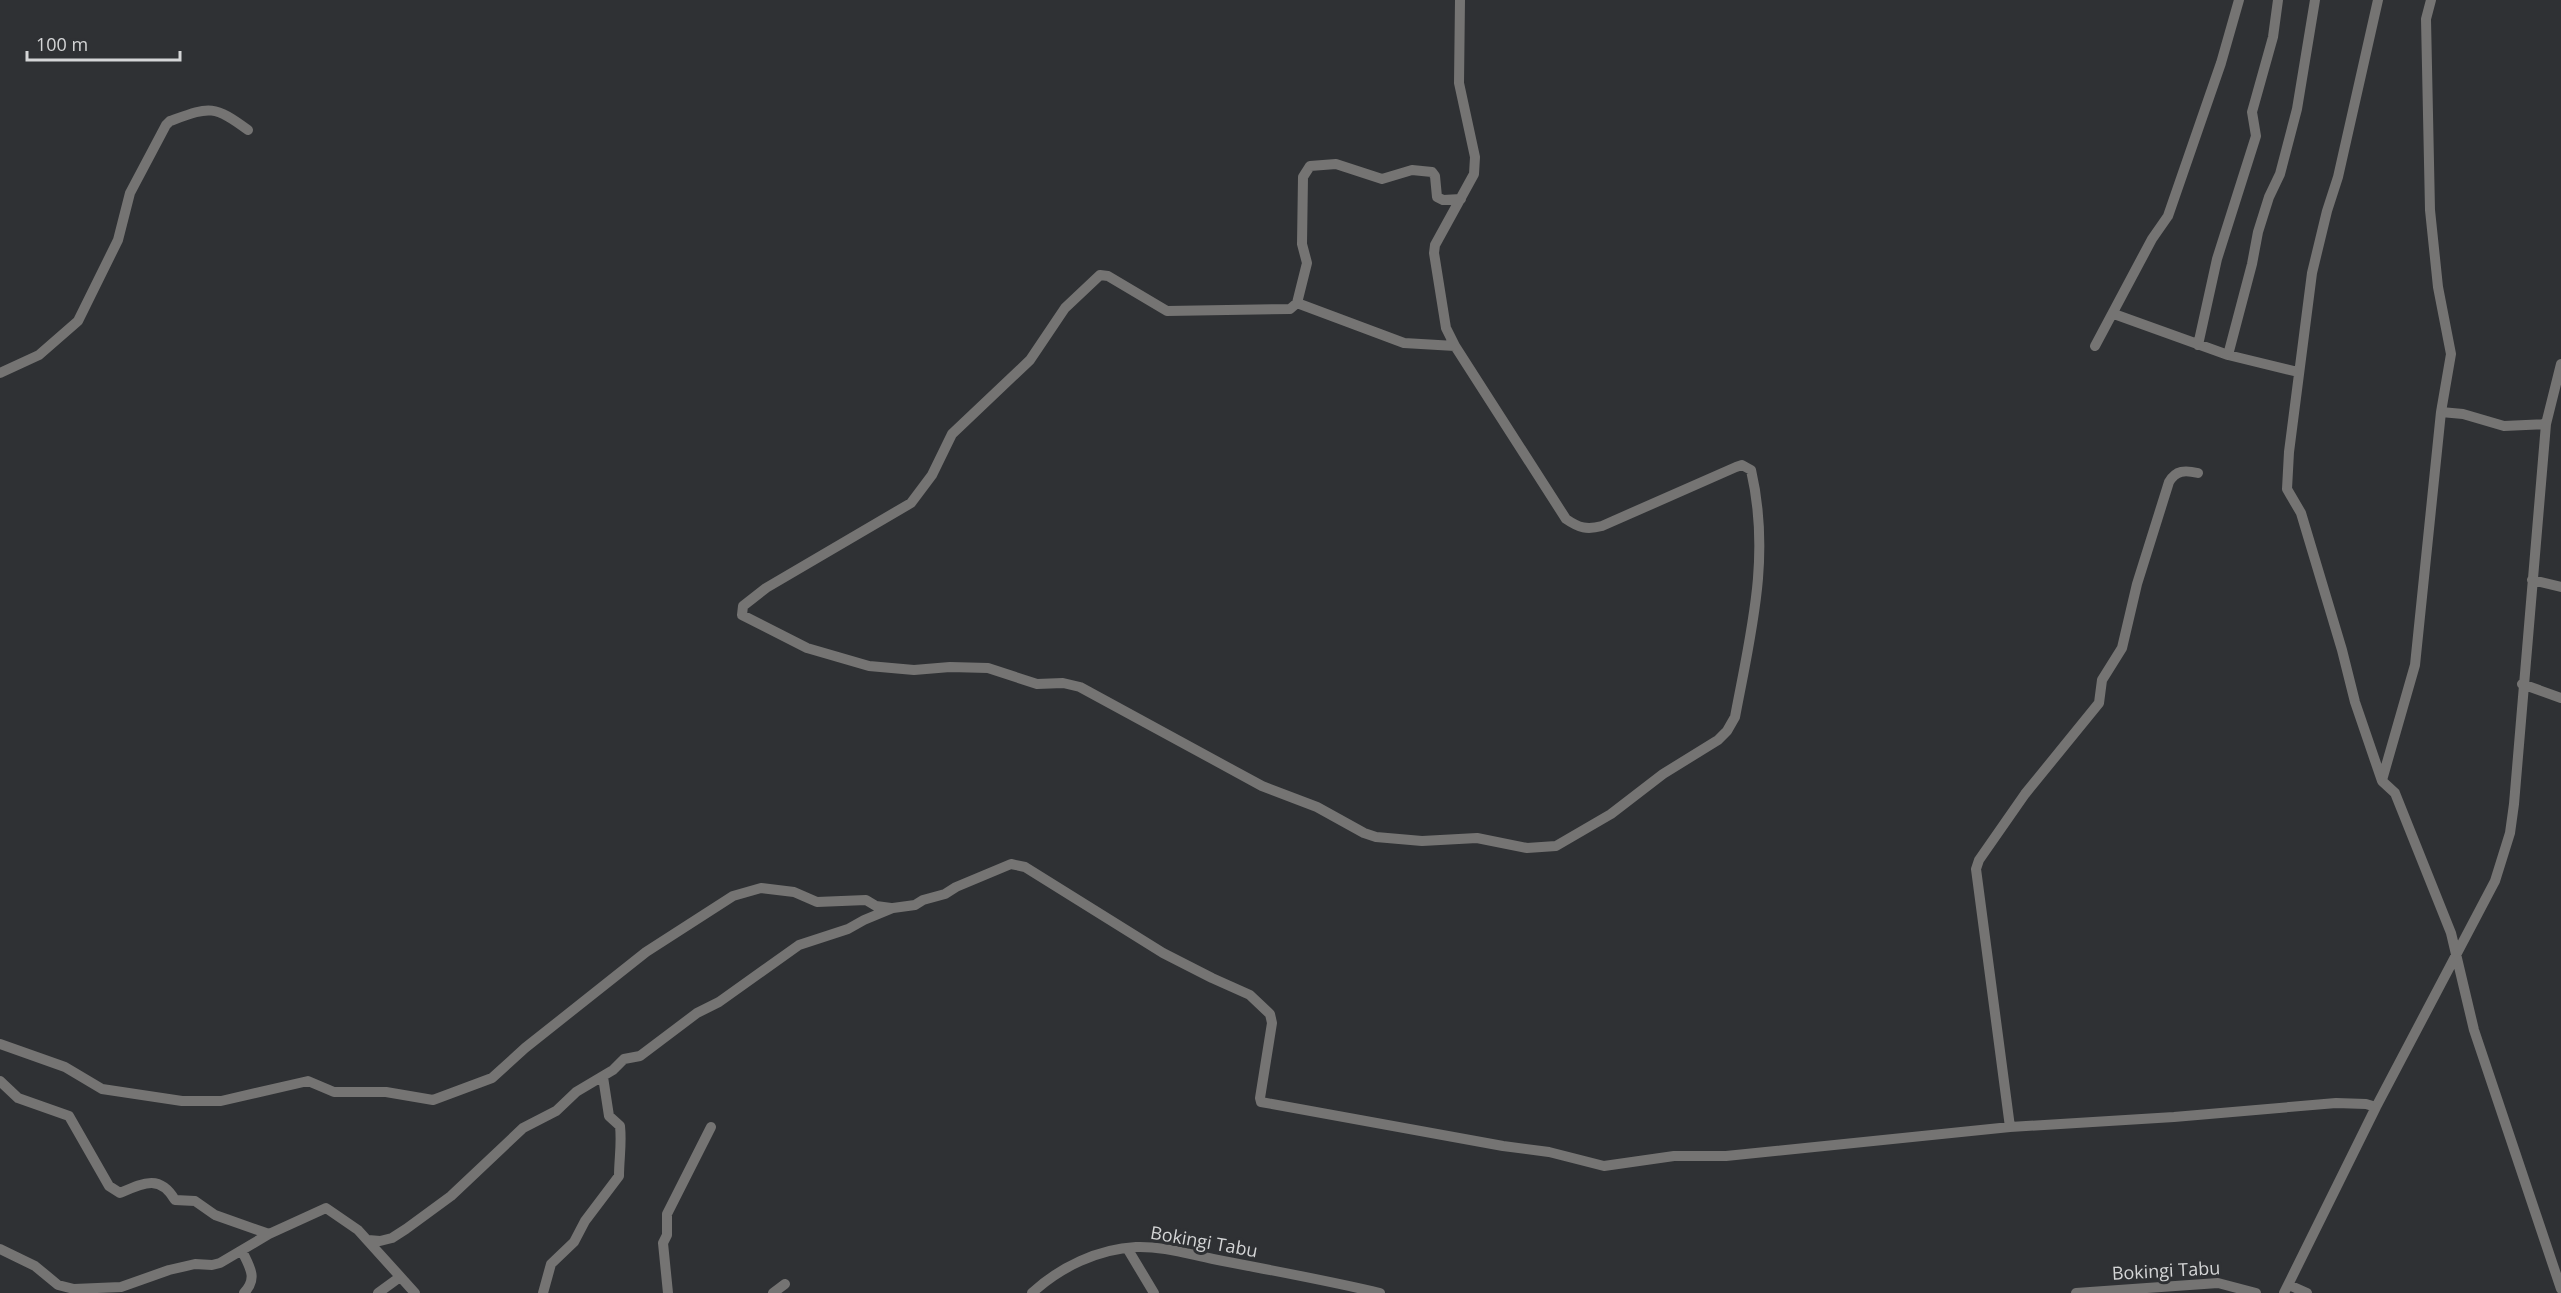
<svg xmlns="http://www.w3.org/2000/svg" width="2561" height="1293" font-family="'Open Sans',sans-serif">
<style>
.lines{fill:none;stroke-linecap:round;stroke-linejoin:round}
.street{stroke:#757473;stroke-width:10}
.labels{text-anchor:middle;stroke-width:6;stroke-linejoin:round;paint-order:stroke}
.street-label{font-size:18px;fill:#d4d5d6;stroke:#2f3134}
</style>
<rect width="100%" height="100%" fill="#2f3134"/>
<g class="lines">
<path class="street" d="M1460,0L1459,83L1475,157L1474,174L1435,245L1434,253L1446,328L1455,346L1566,519C1579,528 1587,530 1602,526L1736,467L1742,465L1751,470C1771,556 1751,632 1735,717L1727,731L1718,740L1663,774L1611,814L1556,846L1527,848L1477,838L1422,841L1376,837L1364,833L1317,807L1262,786L1080,687L1063,683L1037,684L988,668L950,667L914,670L869,666L807,648L742,615L743,606L766,588L911,503L932,475L952,434L1030,360L1065,308L1100,275L1108,276L1167,311L1290,309L1297,303L1307,263L1302,244L1303,177L1310,166L1336,164L1382,179L1412,170L1432,172L1435,176L1437,197L1443,200L1461,199
M2378,0L2338,177L2327,211L2312,273L2289,452L2287,489L2301,513L2342,650L2355,702L2382,781L2395,793L2451,933L2474,1030L2561,1289
M1297,303L1404,343L1455,346
M2114,314L2228,355L2298,372
M2198,345L2217,259L2256,136L2252,112L2273,37L2278,0
M2095,346L2152,239L2168,216L2221,63L2239,0
M2228,355L2252,264L2258,232L2269,197L2280,174L2297,109L2315,0
M0,373L39,355L78,321L118,240L130,193L166,125L170,121C209,107 213,104 248,130
M2441,412L2463,414L2504,426L2546,424
M2532,580L2561,587
M2522,684L2561,698
M2382,780L2415,665L2441,412L2451,354L2438,287L2430,210L2426,19L2431,0
M0,1044L65,1067L102,1089L182,1101H221L308,1081L334,1092H386L433,1100L492,1078L525,1048L646,952L733,896L761,888L794,892L817,902L866,900L876,906L891,908
M0,1081L18,1098L69,1116L109,1186L120,1193C143,1183 160,1174 175,1200L195,1201L215,1215L269,1234
M2010,1127L1976,869L1979,860L2025,794L2099,703L2102,680L2122,648L2137,584L2169,482C2176,470 2185,470 2198,473
M368,1240L380,1241L392,1238L406,1229L451,1196L523,1128L556,1111L576,1092L613,1070L624,1059L640,1056L697,1013L719,1002L799,945L848,929L864,920L893,908L915,905L923,900L945,894L956,887L1011,864L1025,867L1163,953L1212,978L1250,995L1270,1014L1272,1023L1260,1098L1261,1102L1503,1146L1549,1152L1604,1166L1674,1156H1726L2010,1127L2174,1117L2336,1103L2366,1104L2376,1107
M1127,1248L1154,1293
M0,1249L35,1266L58,1285L74,1289L121,1287L169,1270L195,1264L212,1265L220,1263L269,1234L326,1208L358,1230L415,1293
M242,1251C250,1268 258,1278 244,1293
M2289,1285L2307,1293
M378,1293L400,1277
M543,1293L551,1264L574,1242L585,1221L619,1176C619,1159 622,1144 620,1126L609,1116L603,1077
M668,1293L663,1243L667,1235V1214L711,1127
M773,1293L785,1284
M1032,1293C1060,1267 1098,1249 1136,1247C1161,1246 1188,1254 1213,1259C1269,1270 1325,1280 1380,1293
M2076,1293L2218,1283L2256,1293
M2284,1293L2376,1107L2495,881L2510,833L2514,804L2546,424L2561,364"/>
</g>
<g class="labels">
<g class="street-label">
<text transform="translate(1204 1242) rotate(10)" y="6">Bokingi Tabu</text>
<text transform="translate(2166 1271) rotate(-3)" y="6">Bokingi Tabu</text>
</g>
</g>
<path d="M27 51v9h153v-9" fill="none" stroke="#d4d5d6" stroke-width="3"/>
<text x="36" y="51" font-size="18" fill="#d4d5d6" stroke="#2f3134" stroke-width="4.5" paint-order="stroke">100 m</text>
</svg>
